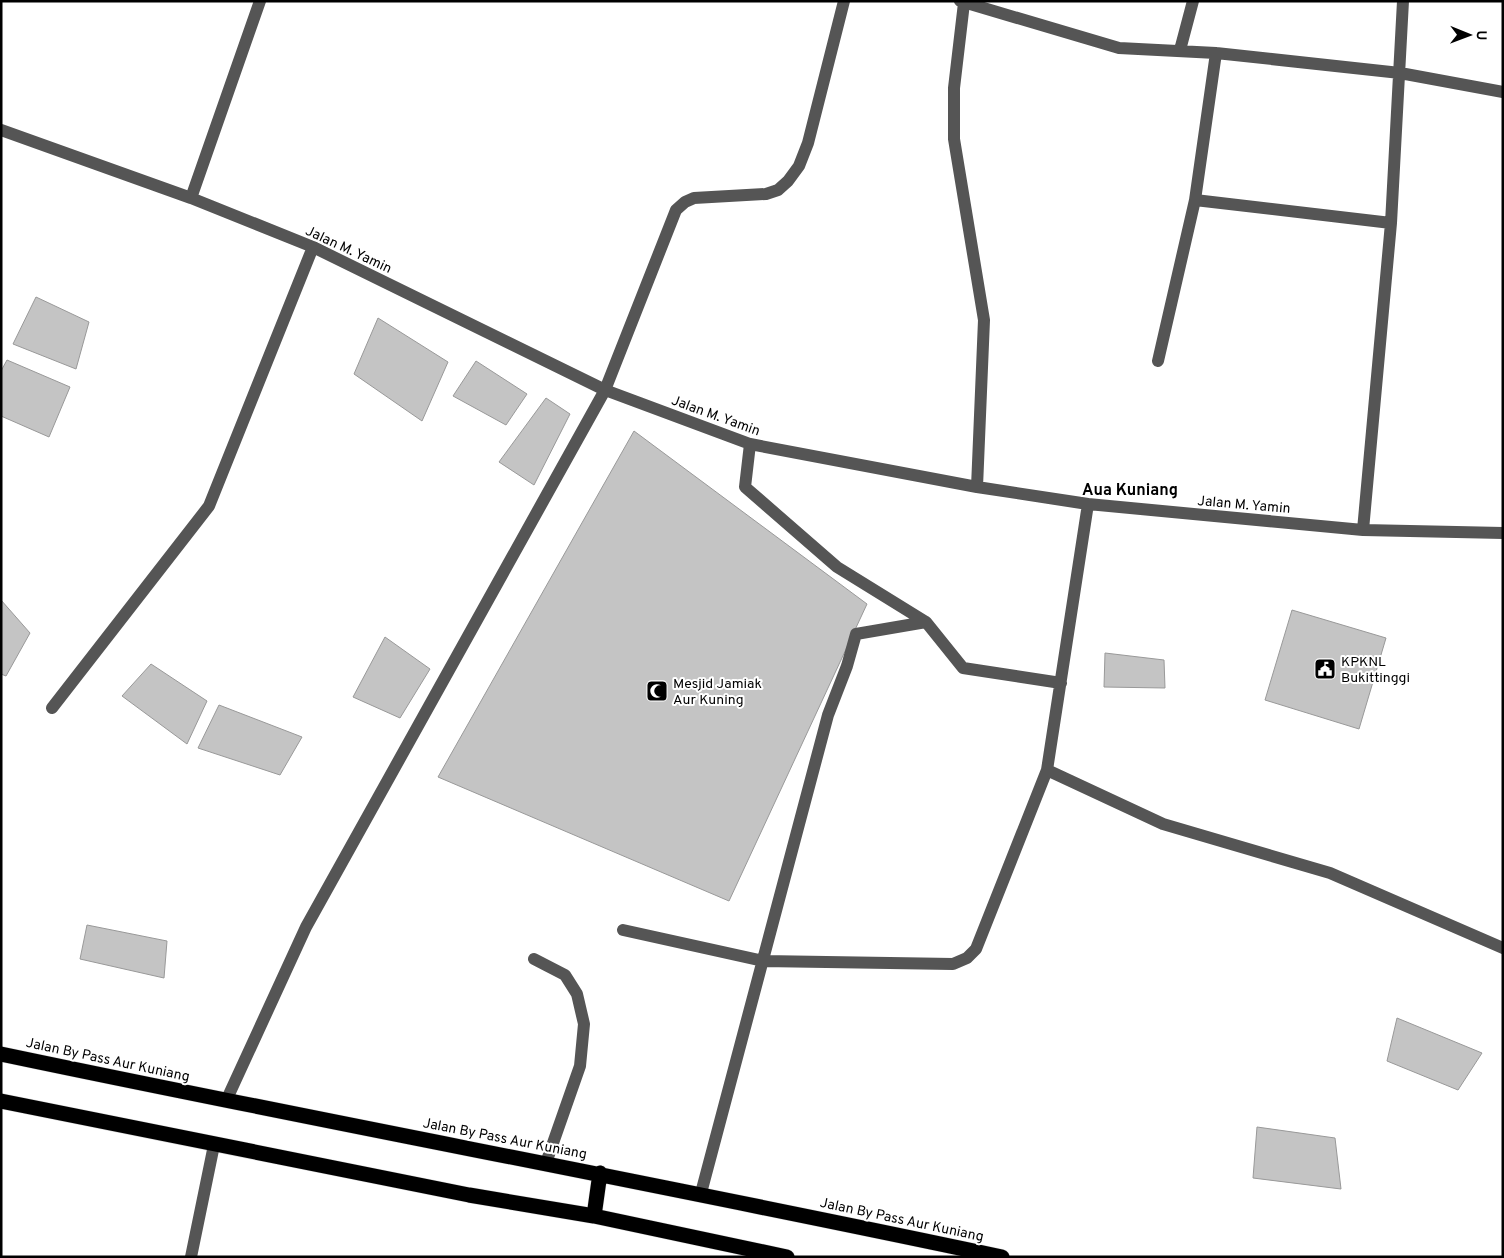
<svg xmlns="http://www.w3.org/2000/svg" width="1504" height="1258" font-family="Overpass,sans-serif">
<style>
.building{fill:#c4c4c4;stroke:#999}
.lines{fill:none;stroke-linecap:round;stroke-linejoin:round}
.highway-casing{stroke:#dbdbdb;stroke-width:16}
.minor{stroke:#555;stroke-width:12}
.highway{stroke:#000;stroke-width:15}
.labels{text-anchor:middle;stroke-width:4;stroke-linejoin:round;paint-order:stroke}
.street-label{font-size:14px;fill:#000;stroke:#fff}
.poi-label{font-size:14px;fill:#000;stroke:#fff;text-anchor:start}
.quarter-label{font-size:16px;font-weight:bold;fill:#000;stroke:#fff}
</style>
<rect width="100%" height="100%" fill="#fff"/>
<path class="building" d="M36,297L89,322L76,369L13,344Z
M378,318L448,362L422,421L354,374Z
M7,360L70,387L49,437L1,416V371Z
M476,361L527,394L506,425L453,396Z
M546,398L570,414L534,485L499,462Z
M634,431L867,604L729,901L438,777Z
M1,600L30,633L6,676L1,674Z
M1292,610L1386,638L1359,729L1265,700Z
M385,637L430,669L400,718L353,697Z
M1105,653L1164,660L1165,688L1104,687Z
M151,664L207,701L187,744L122,696Z
M219,705L302,737L280,775L198,748Z
M87,925L167,941L164,978L80,959Z
M1397,1018L1482,1053L1458,1090L1387,1061Z
M1257,1127L1335,1138L1341,1189L1253,1178Z"/>
<g class="lines">
<g class="highway-casing">
<path id="highway" d="M1,1054C334,1124 669,1186 1002,1257
M1,1101L469,1195L594,1216L787,1257
M594,1216L600,1173"/>
</g>
<path class="minor" d="M960,1L1119,48L1216,53L1400,73L1503,92
M964,3L954,88V139L984,320L977,487
M1180,50L1193,1
M1,130L191,198L313,247L605,390L750,444L977,487L1088,504L1363,530L1503,533
M191,198L260,1
M1195,200L1391,223
M1158,361L1195,200L1216,53
M750,444L745,487L837,567L926,622
M1363,530L1391,223L1403,1
M52,708L209,506L313,247
M1047,770L1163,824L1330,873L1503,948
M623,930L763,961L953,964L967,958L976,949L1047,770L1088,504
M534,959L565,975L577,994L584,1024L580,1066L546,1163
M226,1101L306,927L605,390L676,210L685,202L694,198L766,194L778,190L788,181L799,166L808,143L844,1
M701,1193L828,715L847,666L856,634L926,622L963,668L1061,683
M191,1257L214,1145"/>
<use href="#highway" class="highway"/>
</g>
<defs>
<g id="civic-square" transform="scale(1.125)"><rect x="-9" y="-9" width="18" height="18" rx="4" fill="#000" stroke="#fff"/><path d="M-.6-6.5H3V-4.5H.6V-3L4-1V1h2V6H-6V1h2V-1L-.6-3ZM-1.2 2.5V6h2.4V2.5Z" fill="#fff"/></g>
<g id="mosque-square" transform="scale(1.125)"><rect x="-9" y="-9" width="18" height="18" rx="4" fill="#000" stroke="#fff"/><path d="M3.5-4.9A6 6 0 1 0 3.5 4.9A5 5 0 1 1 3.5-4.9Z" fill="#fff"/></g>
</defs>
<g fill-rule="evenodd">
<use href="#civic-square" x="1325" y="669"/>
<use href="#mosque-square" x="657" y="691"/>
</g>
<g class="labels">
<g class="street-label">
<text transform="translate(349 249) rotate(25)" y="5">Jalan M. Yamin</text>
<text transform="translate(716 415) rotate(20)" y="5">Jalan M. Yamin</text>
<text transform="translate(1244 504) rotate(5)" y="5">Jalan M. Yamin</text>
<text transform="translate(108 1059) rotate(12)" y="5">Jalan By Pass Aur Kuniang</text>
<text transform="translate(505 1138) rotate(11)" y="5">Jalan By Pass Aur Kuniang</text>
<text transform="translate(902 1219) rotate(12)" y="5">Jalan By Pass Aur Kuniang</text>
</g>
<g class="poi-label">
<text x="1341" y="666">KPKNL<tspan x="1341" dy="16">Bukittinggi</tspan></text>
<text x="673" y="688">Mesjid Jamiak<tspan x="673" dy="16">Aur Kuning</tspan></text>
</g>
<g class="quarter-label">
<text x="1130" y="495">Aua Kuniang</text>
</g>
</g>
<rect width="1504" height="1258" fill="none" stroke="#000000" stroke-width="5"/>
<g transform="translate(1469 35) rotate(91)" stroke="#ffffff" stroke-width="4" paint-order="stroke">
<path d="M0-4L9 19L0 12L-9 19Z" fill="#000000"/>
<text y="-8" font-size="14" font-weight="bold" text-anchor="middle" fill="#000000">U</text>
</g>
</svg>
